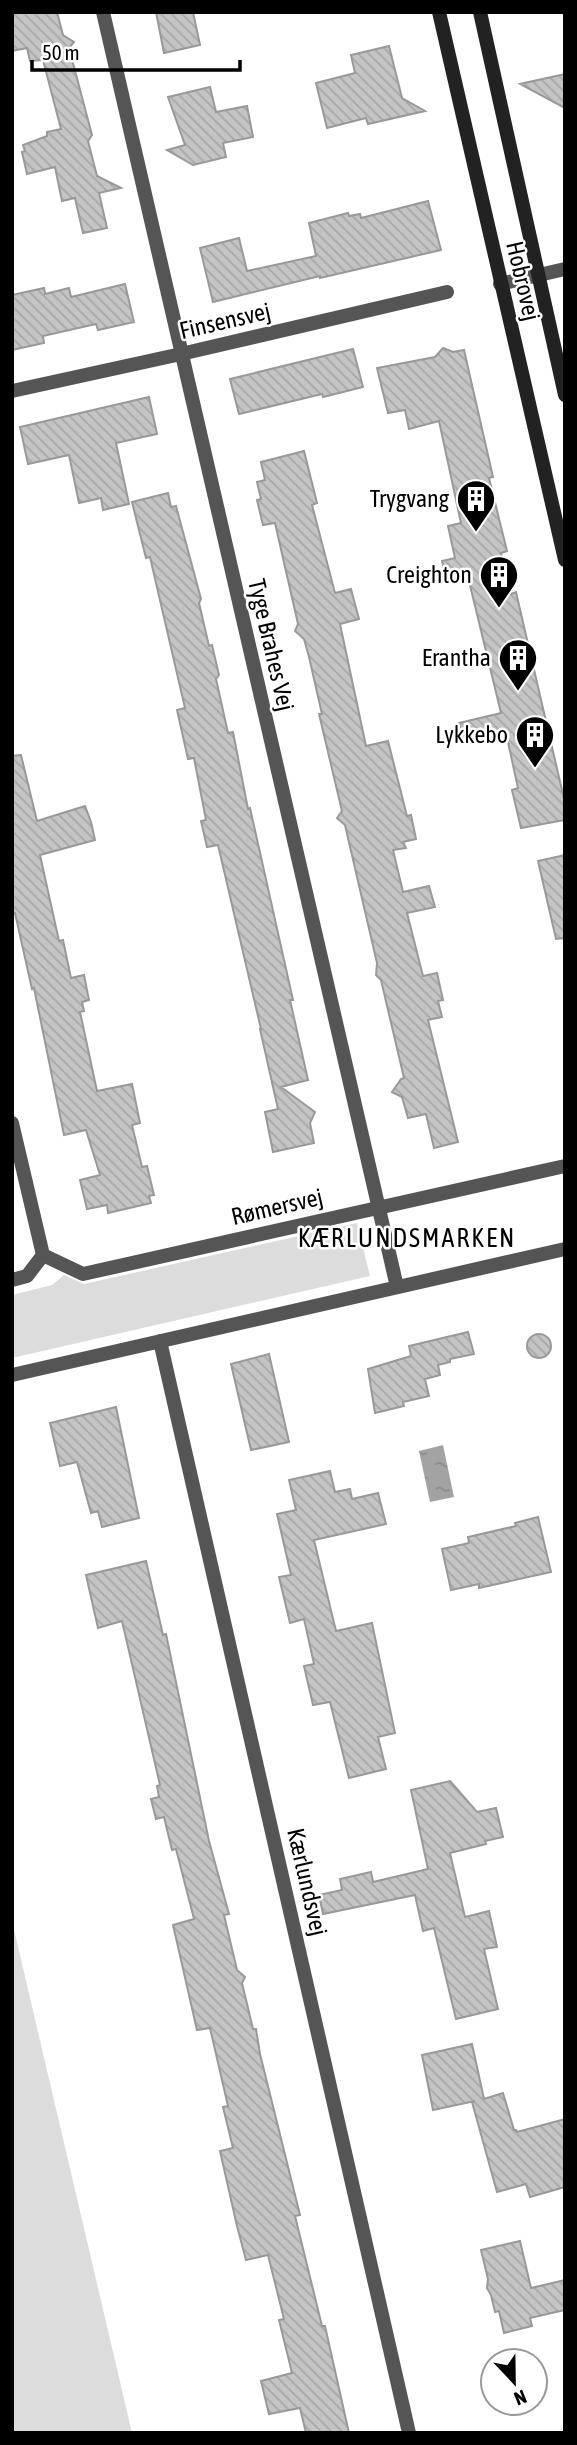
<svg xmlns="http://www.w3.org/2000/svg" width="577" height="2445" font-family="'Asap Condensed',sans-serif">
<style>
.green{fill:#dcdcdc}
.water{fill:url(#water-ripples)}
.building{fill:url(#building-back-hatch);stroke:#999;stroke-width:2}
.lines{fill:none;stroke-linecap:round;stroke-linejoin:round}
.minor{stroke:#555;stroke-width:14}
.secondary{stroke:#222;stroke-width:14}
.labels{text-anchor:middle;stroke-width:5;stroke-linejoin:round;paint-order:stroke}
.street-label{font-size:24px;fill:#000;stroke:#fff}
.poi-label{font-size:24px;fill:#000;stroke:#fff;text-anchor:end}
.neighbourhood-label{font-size:26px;letter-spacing:2px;fill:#000;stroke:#fff}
</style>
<defs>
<pattern id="water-ripples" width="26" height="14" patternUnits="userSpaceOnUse" patternTransform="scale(1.75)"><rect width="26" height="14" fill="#a3a3a3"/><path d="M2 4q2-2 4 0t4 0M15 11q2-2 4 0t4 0" fill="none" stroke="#8b8b8b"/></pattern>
<pattern id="building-back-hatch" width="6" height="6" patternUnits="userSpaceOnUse" patternTransform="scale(1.75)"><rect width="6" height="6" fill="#c4c4c4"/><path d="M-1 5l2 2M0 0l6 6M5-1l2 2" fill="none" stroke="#a7a7a7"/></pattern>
</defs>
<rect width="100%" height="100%" fill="#fff"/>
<path class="green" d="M357,1223L370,1276L12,1358V1295L52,1285L64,1275L84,1284Z
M12,1921L132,2433H12Z"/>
<path class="water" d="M443,1445L454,1497L430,1502L419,1451Z"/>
<path class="building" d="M12,12H57L63,35L74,42L69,48L92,135L88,141L97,176L121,188L99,193L107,228L83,233L75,198L62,201L55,167L27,174L22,152L25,151L23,145L47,136V132L61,129L43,60L30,61L27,48L12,51Z
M156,12H193L200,45L164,53Z
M389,46L402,98L425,111L368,124L366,118L327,128L316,83L355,73L351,55Z
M565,74V108L520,84Z
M210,87L216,112L247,106L253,137L223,143L226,157L193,165L167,150L185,145L168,97Z
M428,201L441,250L320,278V276L213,302L200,248L239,238L247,271L316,256L309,223L348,213L349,216L360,214L361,218Z
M125,284L134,322L98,330L96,324L43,336L44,343L12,350V295L44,288L45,294L69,288L71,297Z
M443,348L453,352L464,350L493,477L489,478L507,551L501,553L511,594L516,592L565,803V820L521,828L512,790L518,788L506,733L464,744L459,723L501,713L468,577L447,582L442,561L455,558L448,526L461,523L439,421L409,429L405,410L388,413L377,368L435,357Z
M353,349L363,387L323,397L322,394L239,414L230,379Z
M149,397L157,434L116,443L129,504L103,510L101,498L79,503L69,455L28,464L20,427Z
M304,451L317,503L312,505L335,593L351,589L359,619L340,624L366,746L388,741L407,816L411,815L416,839L403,842L406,848L393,850L403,892L429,886L435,907L407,913L423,976L437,973L443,1000L438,1001L442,1017L428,1020L458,1142L434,1148L426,1114L408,1118L402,1097L392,1092L401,1079L404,1078L381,980L376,975L377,963L345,825L337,818L342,811L319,714H322L309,657L304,639L295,631L298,624L275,523L263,525L257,500L261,499L257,482L265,480L261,462Z
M168,493L171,507L176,506L201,599L199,603L209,646L212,645L219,675L216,679L228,733L233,732L248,809L250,808L293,1000H290L308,1080L281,1087L315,1112L310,1123L314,1143L273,1152L265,1112L278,1109L260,1029H261L218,845L207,847L201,821L206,820L194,758L188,759L177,710L185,708L150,557L146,558L132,502Z
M21,755L37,821L85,806L91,822L95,840L40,855L59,941L63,940L71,978L84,975L89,1000L82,1002L84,1011L80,1012L97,1091L132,1084L140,1123L132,1125L142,1167L147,1166L154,1195L149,1196L151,1203L108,1213L107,1205L87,1209L80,1180L100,1175L86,1130L64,1135L34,988L32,989L15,913L12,914V756Z
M565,855V938L556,939L538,861Z
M468,1332L474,1354L450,1359V1362L438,1365L440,1375L425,1379L429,1396L403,1402L404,1406L375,1413L368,1369L411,1356L409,1346Z
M527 1346a12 12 0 1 1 24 0a12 12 0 1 1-24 0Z
M269,1354L289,1442L251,1450L231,1364Z
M116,1407L139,1518L102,1527L98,1511L91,1513L77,1462L60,1466L50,1423Z
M330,1471L335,1492L350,1489L352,1499L378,1493L386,1524L314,1540L336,1631L372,1623L395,1733L378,1737L386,1769L349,1778L330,1702L313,1705L304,1666L314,1664L304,1619L290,1623L279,1577L291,1575L277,1514L296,1510L289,1480Z
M538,1517L551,1572L479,1588V1584L451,1590L442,1549L469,1543L468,1537L516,1526L515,1523Z
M146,1561L163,1635L166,1634L209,1841L229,1914L224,1915L237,1970L245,1977L242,1983L253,2029H256L260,2054L300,2215L295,2216L322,2326H325L349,2433H306L300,2408L269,2414L261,2381L292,2373L279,2320L284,2319L268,2255L246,2260L237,2226L220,2151L233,2148L223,2107L228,2106L210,2028L197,2030L173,1925L194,1919L176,1849L172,1850L164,1817L156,1819L151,1799L159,1797L157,1786L160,1785L122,1621L98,1628L86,1575Z
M450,1781L477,1812L496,1808L503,1837L485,1841L486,1844L450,1853L465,1917L489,1911L497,1947L484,1949L498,2009L456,2019L434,1928L423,1931L415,1895L323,1914L319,1895L342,1890L340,1879L371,1872L373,1882L428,1869L411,1790Z
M472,2044L484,2099L503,2093L514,2130H516L517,2132L565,2119V2187L530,2197L526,2184L497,2192L472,2102L475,2101L433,2110L422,2055Z
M520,2241L531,2288L565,2280V2310L530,2318L532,2326L504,2333L499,2311L495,2312L491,2295L487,2288L488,2279L481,2250Z"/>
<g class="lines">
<path class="minor" d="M103,12L397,1287
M500,284L565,269
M12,391L181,354L447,292
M12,1123L43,1255
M43,1255L83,1274L565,1166
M12,1280L27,1276L43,1255
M160,1341L409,2433
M12,1375L565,1249"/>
<path class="secondary" d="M439,12L565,560
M480,12L565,395"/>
</g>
<defs>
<g id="building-pin" transform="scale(2.0125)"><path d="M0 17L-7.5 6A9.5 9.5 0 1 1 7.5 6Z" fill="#000" stroke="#fff"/><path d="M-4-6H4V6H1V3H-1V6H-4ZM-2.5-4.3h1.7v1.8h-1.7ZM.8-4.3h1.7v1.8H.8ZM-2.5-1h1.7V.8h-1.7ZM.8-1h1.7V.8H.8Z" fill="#fff"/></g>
</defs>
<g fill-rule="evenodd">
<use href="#building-pin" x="476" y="499"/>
<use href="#building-pin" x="499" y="575"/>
<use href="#building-pin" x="518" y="658"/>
<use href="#building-pin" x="535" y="735"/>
</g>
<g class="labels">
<g class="street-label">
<text transform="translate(523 281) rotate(77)" y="8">Hobrovej</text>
<text transform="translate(225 321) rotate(-13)" y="8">Finsensvej</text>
<text transform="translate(271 645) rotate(77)" y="8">Tyge Brahes Vej</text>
<text transform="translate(277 1207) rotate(-13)" y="8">Rømersvej</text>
<text transform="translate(307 1882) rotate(77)" y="8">Kærlundsvej</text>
</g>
<g class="poi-label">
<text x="449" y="507">Trygvang</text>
<text x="472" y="583">Creighton</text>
<text x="491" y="666">Erantha</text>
<text x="508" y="743">Lykkebo</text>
</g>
<g class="neighbourhood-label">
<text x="407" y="1247">KÆRLUNDSMARKEN</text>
</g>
</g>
<rect width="577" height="2445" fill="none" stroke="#000000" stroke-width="28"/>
<g transform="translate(514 2382) rotate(158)"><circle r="33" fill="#ffffff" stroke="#999999" stroke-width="2"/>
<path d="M0-5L12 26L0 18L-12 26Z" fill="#000000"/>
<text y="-10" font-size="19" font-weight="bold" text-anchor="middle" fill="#000000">N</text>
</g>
<path d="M32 60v10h208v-10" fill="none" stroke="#000000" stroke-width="3.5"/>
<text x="42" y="60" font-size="21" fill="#000000" stroke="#ffffff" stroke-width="5" paint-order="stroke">50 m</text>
</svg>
